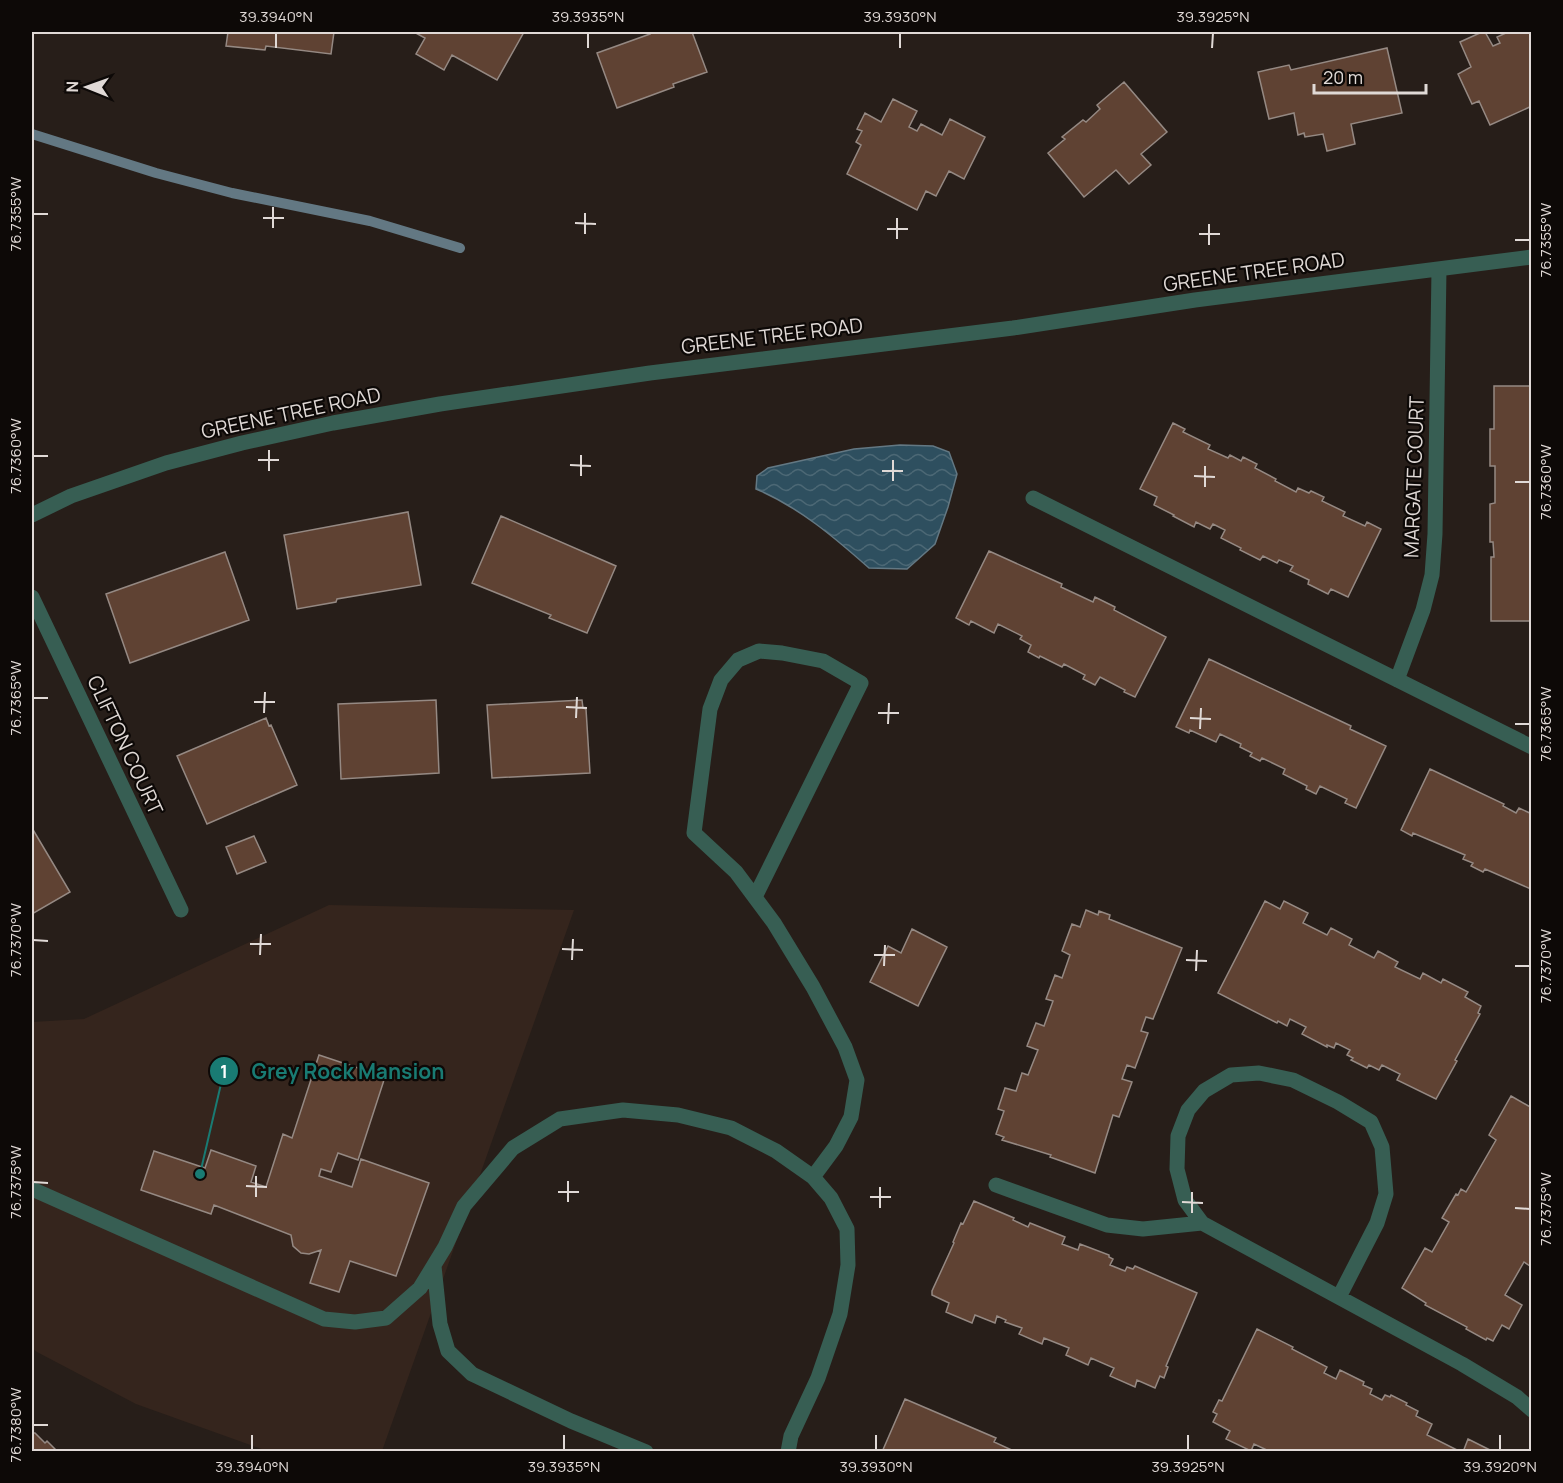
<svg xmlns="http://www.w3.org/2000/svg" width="1563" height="1483" font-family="Manrope,sans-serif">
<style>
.built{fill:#35251d}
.water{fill:url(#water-waves);stroke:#637883;stroke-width:1.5}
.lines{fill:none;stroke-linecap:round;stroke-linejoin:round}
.stream{stroke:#637883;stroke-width:10}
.building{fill:#5f4233;stroke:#958983;stroke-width:1.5}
.minor{stroke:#375e53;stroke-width:15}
.ticks{fill:none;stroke:#e0d9d6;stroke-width:2}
.labels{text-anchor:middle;stroke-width:4.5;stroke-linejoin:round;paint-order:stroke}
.street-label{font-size:20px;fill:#e0d9d6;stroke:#0d0907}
.leader{fill:none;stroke:#197b73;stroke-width:2}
.callout-dot{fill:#197b73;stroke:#0d0907;stroke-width:2}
.mark-label{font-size:18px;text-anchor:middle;font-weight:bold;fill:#fff}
.callout-label{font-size:21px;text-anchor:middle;font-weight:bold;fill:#197b73;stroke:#0d0907;stroke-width:4.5;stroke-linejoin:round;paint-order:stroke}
.neatline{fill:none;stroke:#e0d9d6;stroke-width:2}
.ticks-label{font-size:15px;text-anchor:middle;fill:#e0d9d6}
</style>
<defs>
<pattern id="water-waves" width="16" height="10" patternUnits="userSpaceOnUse" patternTransform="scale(1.5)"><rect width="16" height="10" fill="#2e4f5f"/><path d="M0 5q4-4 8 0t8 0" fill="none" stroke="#4c6875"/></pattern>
</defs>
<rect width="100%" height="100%" fill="#271e19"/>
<path class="built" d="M329,905L574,910L382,1451H267L136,1404L37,1352L32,1348V1022L84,1019Z"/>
<path class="water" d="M900,445L933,446L949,452L957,474L948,507L935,544L907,569L869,568C835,538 799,507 756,489L757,476L768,468L854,449Z"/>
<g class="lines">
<path class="stream" d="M32,134L156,173L232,193L370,221L460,248"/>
</g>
<path class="building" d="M228,32H334L331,54L266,46L265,50L226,46Z
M414,32H524L497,80L452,55L444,70L416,54L425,38Z
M649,32H692L707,72L673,84L674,87L617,108L597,53L650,34Z
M1482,32H1485L1493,46L1500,43L1497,37L1508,32H1532V106L1490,125L1479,101L1472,104L1458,74L1471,67L1460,42Z
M1387,48L1402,113L1351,124L1355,144L1327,151L1323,134L1305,137L1304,133L1298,135L1294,113L1269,119L1258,72L1289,65L1291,70Z
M1124,82L1167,132L1141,154L1151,165L1129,184L1116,170L1084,197L1048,153L1065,139L1062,137L1083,120L1086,122L1100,109L1097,105Z
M893,99L917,111L909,127L917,131L921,124L942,135L950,119L985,137L964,179L949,171L936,196L926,191L917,210L847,174L861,145L856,142L862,131L857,129L865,113L881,122Z
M1494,386H1532V621H1491V557H1494L1493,542H1490V504L1495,503V466H1490V429H1494Z
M1173,423L1185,429L1183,432L1210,445L1208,449L1228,458L1230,455L1241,461L1243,457L1257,464L1255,468L1276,479L1275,481L1296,492L1298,488L1309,493L1311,491L1324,497L1322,501L1345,512L1343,516L1365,526L1367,522L1381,529L1348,597L1331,589L1328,594L1308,584L1309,580L1290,571L1293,566L1279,560L1277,563L1263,556L1260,560L1240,550L1241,548L1221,538L1225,530L1213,524L1210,529L1196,522L1194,527L1173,516L1174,515L1154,505L1157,497L1140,489Z
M408,512L421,585L337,599L336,602L297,609L284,535Z
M501,516L616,566L587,633L549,618L551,615L472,583Z
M989,551L1062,584L1061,587L1093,602L1095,597L1115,607L1114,610L1166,637L1135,697L1124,692L1125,690L1100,677L1095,685L1083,679L1085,675L1064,664L1062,667L1040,656L1039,658L1028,652L1031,645L1020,639L1022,636L998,624L994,633L971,621L969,625L956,618Z
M225,552L249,620L130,663L106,594Z
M1209,659L1351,726L1350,729L1386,746L1356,808L1345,803L1347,799L1320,786L1316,794L1306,789L1307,786L1283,774L1285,769L1262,758L1260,761L1250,756L1252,753L1240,747L1241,744L1220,734L1216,742L1190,730L1189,733L1176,727Z
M436,700L439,773L341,779L338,704Z
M582,700L583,708L586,709L590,773L492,778L487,705Z
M266,718L269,726L271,725L297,785L207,824L177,756Z
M1430,769L1504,804L1503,806L1516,813L1519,808L1532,814V892L1531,889L1485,869L1483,872L1471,866L1473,863L1463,859L1465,855L1413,833L1412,836L1401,830Z
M32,828L70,892L32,914Z
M254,836L266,862L237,874L226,847Z
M1265,901L1280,909L1284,901L1308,913L1303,923L1327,935L1331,928L1352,939L1349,945L1374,958L1378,951L1398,962L1395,967L1420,979L1423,973L1441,983L1443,979L1468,992L1465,997L1481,1006L1478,1013L1480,1014L1455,1060L1457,1061L1436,1099L1397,1080L1400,1074L1382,1065L1379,1070L1369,1065L1367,1068L1351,1060L1353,1058L1347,1055L1350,1050L1336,1043L1334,1048L1327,1045V1047L1302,1034L1306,1027L1290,1019L1287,1026L1278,1021L1277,1023L1218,993Z
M1086,910L1098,915L1099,911L1110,915L1109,919L1182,948L1153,1019L1146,1017L1141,1031L1148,1033L1135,1068L1127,1065L1122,1079L1132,1082L1119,1117L1113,1115L1095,1173L1050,1157L1051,1155L1002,1140L1004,1137L996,1134L1004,1111L998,1109L1005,1088L1016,1091L1022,1073L1028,1075L1038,1050L1027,1046L1036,1023L1044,1026L1053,1001L1046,999L1055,975L1062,978L1070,955L1062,951L1072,924L1080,927Z
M912,929L947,947L918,1006L870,982L888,946L901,953Z
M319,1055L385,1077L358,1160L338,1153L331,1172L321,1169L319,1176L352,1187L361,1159L429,1183L396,1276L350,1261L339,1292L310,1283L321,1250L309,1254L301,1253L293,1246L291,1235L214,1205L211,1214L141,1190L154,1151L205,1168L211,1150L256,1166L251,1182L266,1187L283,1134L292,1138Z
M1511,1096L1532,1108V1263L1530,1266L1524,1262L1505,1295L1522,1305L1509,1329L1502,1325L1493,1341L1487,1338L1486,1340L1466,1329L1467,1327L1425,1305L1426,1303L1402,1288L1425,1248L1432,1252L1449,1222L1442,1218L1456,1194L1458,1195L1461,1189L1466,1192L1496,1140L1489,1135Z
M974,1201L1014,1218L1013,1220L1028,1227L1030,1223L1065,1237L1062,1244L1078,1250L1080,1244L1109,1255V1257L1113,1259L1110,1265L1125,1271L1127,1267L1133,1269L1135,1266L1197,1293L1166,1366L1168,1367L1164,1378L1160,1376L1155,1388L1137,1380L1135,1387L1110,1376L1114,1368L1091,1358L1088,1365L1066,1355L1069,1348L1044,1338L1042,1344L1019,1334L1022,1328L1005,1322L1006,1320L997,1316L995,1323L975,1315L972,1323L946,1312L949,1303L932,1295V1291L954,1243L953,1242L961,1223L963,1224Z
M1257,1329L1293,1347L1292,1349L1327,1367L1324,1373L1336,1379L1340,1370L1364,1382L1363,1385L1372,1389L1370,1394L1382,1400L1385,1395L1390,1397L1391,1395L1407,1403L1406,1405L1418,1411L1416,1416L1432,1424L1427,1435L1461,1452H1271L1254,1444L1251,1451L1226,1439L1230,1431L1213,1422L1217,1414L1213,1412L1219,1400L1222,1401Z
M905,1399L996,1438L994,1442L1016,1452H882Z
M32,1433H35L45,1443L47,1441L58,1452H32Z
M1468,1439L1494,1452H1463Z"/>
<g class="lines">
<path class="minor" d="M1033,498L1532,747
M32,515L71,496L166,463L242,443L333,423L440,404L650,373L1013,328L1195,300L1532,257
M32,597L181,910
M1397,680L1423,610L1432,575L1435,534L1439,269
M755,897L861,683L823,661L782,653L759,651L738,660L721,680L710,709L694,833L736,872L774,923L813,987L845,1047L857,1080L851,1117L836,1146L813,1177
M996,1185L1107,1225L1143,1229L1202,1223
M32,1189L324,1319L355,1322L386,1318L420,1288L445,1247L464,1206L513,1148L560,1119L623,1110L678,1115L731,1128L776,1151L813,1177L831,1198L847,1229L848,1265L840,1314L818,1378L791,1436L788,1452
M434,1266L440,1324L448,1351L472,1374L571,1421L646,1452
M1339,1297L1377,1223L1386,1194L1382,1147L1371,1122L1338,1102L1293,1080L1259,1073L1231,1075L1204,1091L1188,1110L1178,1136L1177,1169L1185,1200L1202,1223L1462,1364L1517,1397L1532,1410"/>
</g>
<path class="ticks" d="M276,48V33M588,48V33M900,48V33M1212,48L1213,33M33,214H48M263,218H284M575,223L596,224M273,228V207M887,229H908M585,234V213M1199,234H1220M897,239V218M1515,240H1530M1209,245V224M33,456H48M258,460H279M570,465L591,466M269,471V450M882,471H903M581,476V455M1194,476L1215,477M893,481V460M1515,482H1530M1205,487V466M33,698H48M254,702H275M566,707L587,708M264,713L265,692M878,713H899M576,718L577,697M1190,718L1211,719M888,724L889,703M1515,724H1530M1200,729L1201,708M33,940L48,941M250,944H271M562,949L583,950M260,955L261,934M874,955H895M572,960L573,939M1186,960L1207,961M884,966L885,945M1515,966H1530M1196,971L1197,950M33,1182L48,1183M246,1186L267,1187M558,1192H579M256,1197V1176M870,1197H891M568,1202V1181M1182,1202L1203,1203M880,1208V1187M1515,1208L1530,1209M1192,1213V1192M33,1425H48M252,1450V1435M564,1450V1435M876,1450V1435M1188,1450V1435M1500,1450V1435"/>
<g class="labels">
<g class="street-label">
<text transform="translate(1254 272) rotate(-8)" y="7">GREENE TREE ROAD</text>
<text transform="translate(772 336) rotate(-7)" y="7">GREENE TREE ROAD</text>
<text transform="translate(291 413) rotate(-12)" y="7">GREENE TREE ROAD</text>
<text transform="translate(1414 477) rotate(-88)" y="7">MARGATE COURT</text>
<text transform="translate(125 745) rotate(65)" y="7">CLIFTON COURT</text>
</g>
</g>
<path class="leader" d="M200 1174L224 1071"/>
<g class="callout-dot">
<circle cx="200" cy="1174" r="6"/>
<circle cx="224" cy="1071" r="15"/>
</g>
<g class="mark-label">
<text x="224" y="1078">1</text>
</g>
<g class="callout-label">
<text x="348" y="1079">Grey Rock Mansion</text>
</g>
<rect width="1563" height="1483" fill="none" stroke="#0d0907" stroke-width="66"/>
<g transform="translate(87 87) rotate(271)" stroke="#0d0907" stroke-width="4.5" paint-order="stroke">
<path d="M0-4.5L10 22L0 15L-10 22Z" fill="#e0d9d6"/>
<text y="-9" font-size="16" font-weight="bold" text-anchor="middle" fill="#e0d9d6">N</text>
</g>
<path d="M1314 84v9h112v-9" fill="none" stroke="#e0d9d6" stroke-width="3"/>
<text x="1323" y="84" font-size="18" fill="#e0d9d6" stroke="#0d0907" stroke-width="4.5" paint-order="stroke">20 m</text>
<rect x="33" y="33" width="1497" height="1417" class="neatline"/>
<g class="ticks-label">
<text x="276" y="22">39.3940°N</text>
<text x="588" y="22">39.3935°N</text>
<text x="900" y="22">39.3930°N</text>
<text x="1213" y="22">39.3925°N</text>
<text transform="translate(16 214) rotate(-90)" y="5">76.7355°W</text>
<text transform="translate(1546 240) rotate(-90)" y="5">76.7355°W</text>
<text transform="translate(16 456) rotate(-90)" y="5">76.7360°W</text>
<text transform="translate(1546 482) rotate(-90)" y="5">76.7360°W</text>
<text transform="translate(16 698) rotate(-90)" y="5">76.7365°W</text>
<text transform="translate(1546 724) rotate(-90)" y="5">76.7365°W</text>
<text transform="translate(16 940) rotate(-90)" y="5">76.7370°W</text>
<text transform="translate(1546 966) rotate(-90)" y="5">76.7370°W</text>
<text transform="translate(16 1182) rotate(-90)" y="5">76.7375°W</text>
<text transform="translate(1546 1209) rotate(-90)" y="5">76.7375°W</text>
<text transform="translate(16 1425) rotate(-90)" y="5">76.7380°W</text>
<text x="252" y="1472">39.3940°N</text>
<text x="564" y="1472">39.3935°N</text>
<text x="876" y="1472">39.3930°N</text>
<text x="1188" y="1472">39.3925°N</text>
<text x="1500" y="1472">39.3920°N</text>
</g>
</svg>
